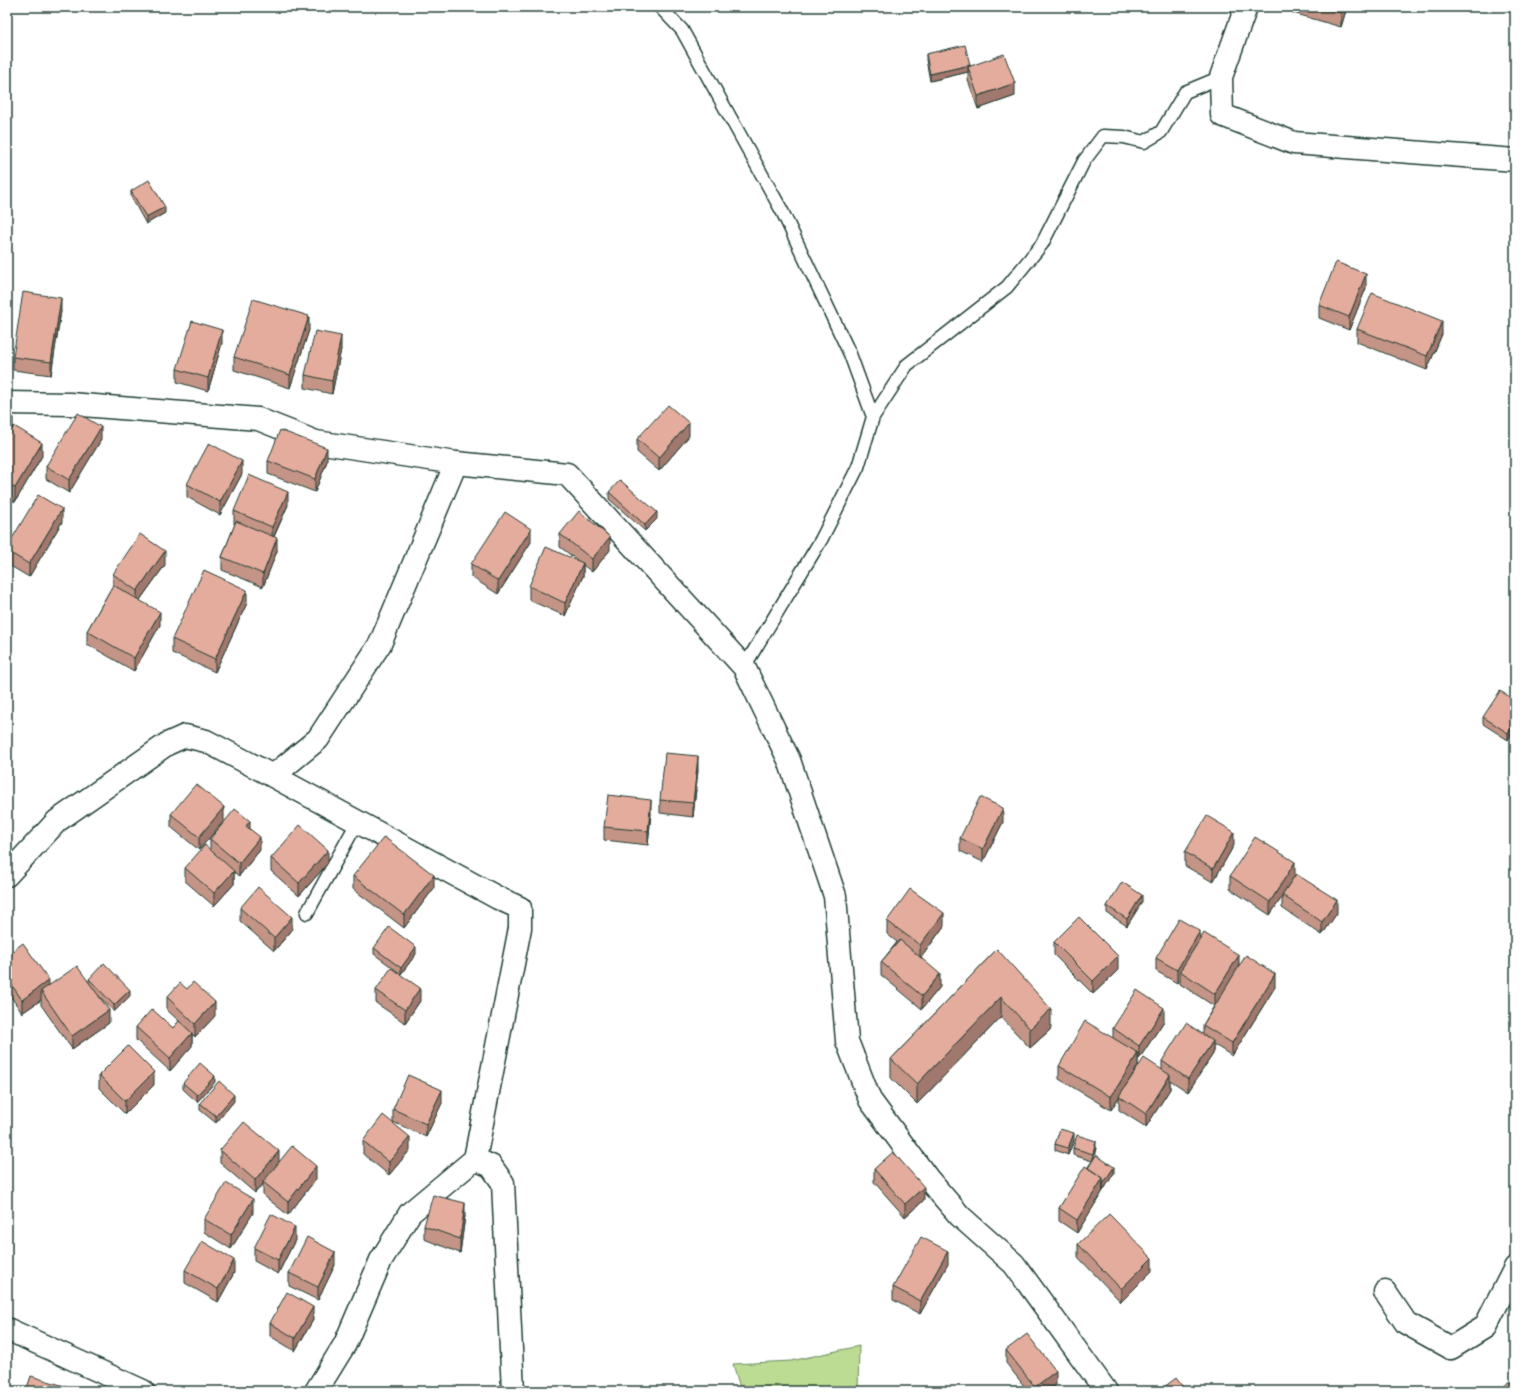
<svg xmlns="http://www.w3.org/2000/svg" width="1522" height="1398" font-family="'Gochi Hand',sans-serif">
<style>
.green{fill:#bcdb93;stroke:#6e8c64}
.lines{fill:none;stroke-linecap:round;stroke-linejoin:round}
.service-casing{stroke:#1f3d34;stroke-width:15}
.minor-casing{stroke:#1f3d34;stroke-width:25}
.tertiary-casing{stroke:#1f3d34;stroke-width:25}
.service{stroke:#fff;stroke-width:12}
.minor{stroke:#fff;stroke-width:22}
.tertiary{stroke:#fff;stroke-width:22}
.wall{fill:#c49486;stroke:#1f3d34}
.shaded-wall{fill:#a0786d;stroke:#1f3d34}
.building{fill:#e4ac9c;stroke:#1f3d34}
</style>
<rect width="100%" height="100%" fill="#fff"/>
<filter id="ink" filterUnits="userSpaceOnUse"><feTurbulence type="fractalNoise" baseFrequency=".025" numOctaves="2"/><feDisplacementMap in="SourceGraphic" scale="8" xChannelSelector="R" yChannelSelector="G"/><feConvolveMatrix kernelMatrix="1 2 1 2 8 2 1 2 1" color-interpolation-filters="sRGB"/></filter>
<g filter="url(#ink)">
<path class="green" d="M859,1346L858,1391H741L733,1364L791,1361Z"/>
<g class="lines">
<g class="service-casing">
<path id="service" d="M660,7L682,30L782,211L850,354L873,417L858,467L821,540L744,667
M873,417L907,365L1007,287L1042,244L1084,161L1103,136L1124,137L1144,142L1161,132L1185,92L1221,77
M307,913L358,821"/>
</g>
<g class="minor-casing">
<path id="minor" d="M1246,7L1221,77L1222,115L1294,143L1515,160
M273,776L498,898L520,908V928L475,1159L491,1166L503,1183L513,1391
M7,875L57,821L167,744L185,736L206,741L273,776L318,739L380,644L456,463
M1385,1292L1406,1323L1451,1348L1485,1327L1515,1268
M7,1329L143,1391
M316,1391L345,1344L381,1260L410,1213L475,1159"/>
</g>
<g class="tertiary-casing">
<path id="tertiary" d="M7,403L70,404L258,419L316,442L456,463L567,474L744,667L789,760L835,896L847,1041L870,1100L928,1179L960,1216L1014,1264L1106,1391"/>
</g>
<use href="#service" class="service"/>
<use href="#minor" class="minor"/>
<use href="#tertiary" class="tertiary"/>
</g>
<path class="wall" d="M1293,7H1347L1341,27L1293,13Z
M926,54L970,66L1015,96L978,109L968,80V72L930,81L926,60Z
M131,191L165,213L146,224L131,197Z
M1366,288L1349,330L1319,318V305Z
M61,311L51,375L13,370V357Z
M1357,329L1442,334L1427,370L1357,342Z
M309,330L290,388L234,370V357Z
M222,343L208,391L177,382V369Z
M341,349L332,394L305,388V375Z
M7,413L13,427L42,456L15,502L7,497Z
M689,436L659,471L637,452V439Z
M101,440L69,493L46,479V466Z
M268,461H327L315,492L268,474Z
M242,474L220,515L187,497V484Z
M609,492L657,519L645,531L609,499Z
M288,505L274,537L277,551L263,587L222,570V557L235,524H234V511Z
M62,522L29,577L7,564V547Z
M560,534L610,550L592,572L583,565V576L565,616L529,600V586L577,560L560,547Z
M531,542L498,594L471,577V564Z
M165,565L140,600L160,625L134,671L87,644V631L113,585V574Z
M247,603L215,672L172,653V639Z
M1515,700L1508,740L1483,724V717Z
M698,770L693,817L660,813V800Z
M651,813L648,845L604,840V827Z
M171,814L224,821L199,850L171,827Z
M1003,822L983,862L960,851V838Z
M210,839L260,850L239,876L234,872V884L214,906L185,881V868L210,850Z
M1234,845L1213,882L1185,866V852Z
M271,858L328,863L299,896L271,871Z
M1295,875L1337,913L1322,935L1282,908V897L1270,915L1230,889V876Z
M353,876L434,888L404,928L353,889Z
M1142,902L1127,926L1107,913V906Z
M240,908L292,930L274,951L240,921Z
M887,921L944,926L921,958L940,987L922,1009L881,975V962L897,942L887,934Z
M1200,939L1239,967L1275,987L1232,1056L1213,1044V1054L1188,1092L1170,1080V1089L1146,1127L1119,1110V1097L1111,1110L1059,1079V1066L1113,1038V1028L1164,1021L1139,1059L1138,1058V1066L1126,1085L1162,1070V1061L1203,1034V1025L1214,1006L1180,984V979L1177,983L1156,971V958Z
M1054,942L1118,970L1093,994L1054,955Z
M374,948L416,954L401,974L374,954Z
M997,949L1051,1029L1030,1048L1001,1017L917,1104L891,1078V1059Z
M7,955L49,986L89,982V979L130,996L114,1012L99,996L109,1023L72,1049L41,1005V1000L22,1013L7,991Z
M376,990L420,1001L405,1023L376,1003Z
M167,997L215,1016L195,1037L192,1034V1046L170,1071L136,1040V1027L173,1028L179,1021L167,1010Z
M99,1075L154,1085L125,1114L99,1088Z
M215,1082L197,1102L183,1089V1083Z
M234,1101L216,1123L200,1110V1103Z
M442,1103L426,1137L393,1122V1109Z
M1074,1140L1068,1155L1055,1150V1144Z
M363,1141L410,1150L389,1175L363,1154Z
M1073,1148H1096L1093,1160L1114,1173L1077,1233L1059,1221V1208L1092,1161L1073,1155Z
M220,1150L279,1162L316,1179L288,1215L263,1195V1184L255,1193L220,1163Z
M874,1169L924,1200L905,1217L874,1182Z
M253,1213L231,1249L204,1232V1219Z
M465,1216L460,1253L424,1239V1226Z
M295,1240L278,1274L254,1261V1248Z
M1078,1244L1152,1271L1121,1302L1078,1257Z
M948,1264L920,1314L893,1300V1287Z
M335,1265L318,1300L289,1286V1273Z
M185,1270L234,1273L218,1302L185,1283Z
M313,1320L295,1351L270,1336V1323Z
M1006,1350L1056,1385L1047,1391H1028L1006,1363Z"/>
<path class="shaded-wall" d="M1343,7H1347L1341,27V13Z
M970,65V72L968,67V72L930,81V74Z
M1015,83V96L978,109V96Z
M165,207V213L146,224V217Z
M1366,274V288L1349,330V317Z
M61,298V311L51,375V362Z
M309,316V330L290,388V375Z
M1442,321V334L1427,370V356Z
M222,330V343L208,391V378Z
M341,336V349L332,394V381Z
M13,417V430L7,441V428Z
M689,423V436L659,471V458Z
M101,427V440L69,493V480Z
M42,443V456L15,502V488Z
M327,448V461L315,492V479Z
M242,461V474L220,515V502Z
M288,492V505L272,540V527Z
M62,509V522L29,577V564Z
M657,512V519L645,531V525Z
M531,529V542L498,594V581Z
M610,537V550L592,572V559Z
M277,538V551L263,587V574Z
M165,551V565L137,604V591Z
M583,563V576L565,616V603Z
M247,590V603L215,672V659Z
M160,612V625L134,671V658Z
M8,624V637L7,639V626Z
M1515,721V728L1508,740V733Z
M698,756V770L693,817V803Z
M651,800V813L648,845V831Z
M224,807V821L199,850V837Z
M1003,808V822L983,862V849Z
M250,821V834L246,826Z
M1234,832V845L1213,882V869Z
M260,837V850L239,876V863Z
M328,850V863L299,896V883Z
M1295,862V876L1282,895V897L1270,915V902Z
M234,871V884L214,906V893Z
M434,875V888L404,928V915Z
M1142,895V902L1127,926V919Z
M1337,900V913L1322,935V922Z
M944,913V926L920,959V945Z
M292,917V930L274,951V938Z
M1200,931V944L1180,971V979L1177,983V970Z
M416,947V954L401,974V968Z
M1239,955V968L1215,1007V994Z
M1118,956V970L1093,994V981Z
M940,974V987L922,1009V996Z
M1275,974V987L1232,1056V1043Z
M49,980V994L41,991V1000L22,1013V1000Z
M420,988V1001L405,1023V1010Z
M130,990V996L114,1012V1005Z
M1001,997V1017L917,1104V1084Z
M215,1002V1016L195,1037V1024Z
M1164,1008V1021L1139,1059V1046Z
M1051,1009V1029L1030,1048V1029Z
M109,1010V1023L72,1049V1036Z
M192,1033V1046L170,1071V1058Z
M1213,1041V1054L1188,1092V1079Z
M1138,1053V1066L1111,1110V1097Z
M154,1072V1085L125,1114V1101Z
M1170,1075V1089L1146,1127V1114Z
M215,1076V1082L197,1102V1095Z
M442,1090V1103L426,1137V1124Z
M234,1095V1101L216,1123V1116Z
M1074,1133V1140L1068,1155V1148Z
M410,1137V1150L389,1175V1162Z
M1096,1141V1148L1093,1161V1154Z
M279,1151V1165L263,1182V1184L255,1193V1180Z
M316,1166V1179L288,1215V1202Z
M1114,1167V1173L1103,1191V1184Z
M1103,1178V1191L1077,1233V1220Z
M924,1187V1200L905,1217V1204Z
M253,1199V1213L231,1249V1235Z
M465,1203V1216L460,1253V1239Z
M295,1227V1240L278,1274V1260Z
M948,1251V1264L920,1314V1301Z
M335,1252V1265L318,1300V1287Z
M1152,1258V1271L1121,1302V1289Z
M234,1260V1273L218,1302V1289Z
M313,1307V1320L295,1351V1338Z
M1056,1371V1385L1047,1391H1035V1387Z"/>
<path class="building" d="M1318,7H1343L1341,13Z
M965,45L970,65L930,74L926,54Z
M1004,54L1015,83L978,96L968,67Z
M149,180L165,207L146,217L131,191Z
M1336,262L1366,274L1349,317L1319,305Z
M23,292L61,298L51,362L13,357Z
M1372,293L1442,321L1427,356L1357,329Z
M253,299L309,316L290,375L234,357Z
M192,321L222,330L208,378L177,369Z
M315,331L341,336L332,381L305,375Z
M668,405L689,423L659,458L637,439Z
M7,413L13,417L7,428Z
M78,413L101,427L69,480L46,466Z
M14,426L42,443L15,488L7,484V437Z
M280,430L327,448L315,479L268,461Z
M209,443L242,461L220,502L187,484Z
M249,475L288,492L272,527L234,511Z
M620,480L657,512L645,525L609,492Z
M38,495L62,509L29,564L7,551V547Z
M579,511L610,537L592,559L560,534Z
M505,512L531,529L498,581L471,564Z
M236,521L277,538L263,574L222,557Z
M140,534L165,551L137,591L113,574Z
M546,547L583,563L565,603L529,586Z
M204,570L247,590L215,659L172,639Z
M113,585L160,612L134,658L87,631Z
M1500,691L1515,700V721L1508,733L1483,717Z
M665,753L698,756L693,803L660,800Z
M196,784L224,807L199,837L171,814Z
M608,795L651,800L648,831L604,827Z
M980,797L1003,808L983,849L960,838Z
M235,809L250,821L246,826L260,837L239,863L210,839Z
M1207,816L1234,832L1213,869L1185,852Z
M300,825L328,850L299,883L271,858Z
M384,837L434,875L404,915L353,876Z
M1255,837L1295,862L1270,902L1230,876Z
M205,845L234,871L214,893L185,868Z
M1296,874L1337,900L1322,922L1282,895Z
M1122,882L1142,895L1127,919L1107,906Z
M258,887L292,917L274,938L240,908Z
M910,889L944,913L920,945L887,921Z
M1079,917L1118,956L1093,981L1054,942Z
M1179,919L1200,931L1177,970L1156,958Z
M389,927L416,947L401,968L374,948Z
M1204,933L1239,955L1215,994L1180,971Z
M900,940L940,974L922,996L881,962Z
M23,943L49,980L22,1000L7,978V955Z
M997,949L1051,1009L1030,1029L1001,997L917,1084L891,1059Z
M1246,955L1275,974L1232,1043L1203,1025Z
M104,963L130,990L114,1005L89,979Z
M77,966L109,1010L72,1036L41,991Z
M391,968L420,988L405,1010L376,990Z
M193,982L215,1002L195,1024L167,997L180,983L187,989Z
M1137,990L1164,1008L1139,1046L1113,1028Z
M152,1009L173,1028L179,1021L192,1033L170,1058L136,1027Z
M1085,1021L1138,1053L1111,1097L1059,1066Z
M1186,1023L1213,1041L1188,1079L1162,1061Z
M128,1046L154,1072L125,1101L99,1075Z
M1144,1058L1170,1075L1146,1114L1119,1096Z
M200,1063L215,1076L197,1095L183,1083Z
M408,1075L442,1090L426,1124L393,1109Z
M219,1081L234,1095L216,1116L200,1103Z
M383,1115L410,1137L389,1162L363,1141Z
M244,1122L279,1151L255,1180L220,1150Z
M1060,1129L1074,1133L1068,1148L1055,1144Z
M1077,1135L1096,1141L1093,1154L1073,1148Z
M292,1146L316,1166L288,1202L263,1182Z
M893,1152L924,1187L905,1204L874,1169Z
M1096,1155L1114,1167L1103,1184V1178L1088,1168Z
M1085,1166L1103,1178L1077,1220L1059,1208Z
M226,1183L253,1199L231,1235L204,1219Z
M433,1195L465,1203L460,1239L424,1226Z
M271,1214L295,1227L278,1260L254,1248Z
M1109,1214L1152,1258L1121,1289L1078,1244Z
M307,1237L335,1252L318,1287L289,1273Z
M921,1237L948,1251L920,1301L893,1287Z
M202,1241L234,1260L218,1289L185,1270Z
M287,1292L313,1307L295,1338L270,1323Z
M1027,1334L1056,1371L1035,1387L1006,1350Z
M31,1376L71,1388L70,1391H26Z
M1176,1378L1186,1391H1159Z
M1508,1381L1515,1384V1391H1502Z"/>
</g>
<rect width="1522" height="1398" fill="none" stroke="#fff" stroke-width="24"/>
<rect x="12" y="12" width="1498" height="1374" fill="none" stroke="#1f3d34" stroke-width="1.5" filter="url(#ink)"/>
</svg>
